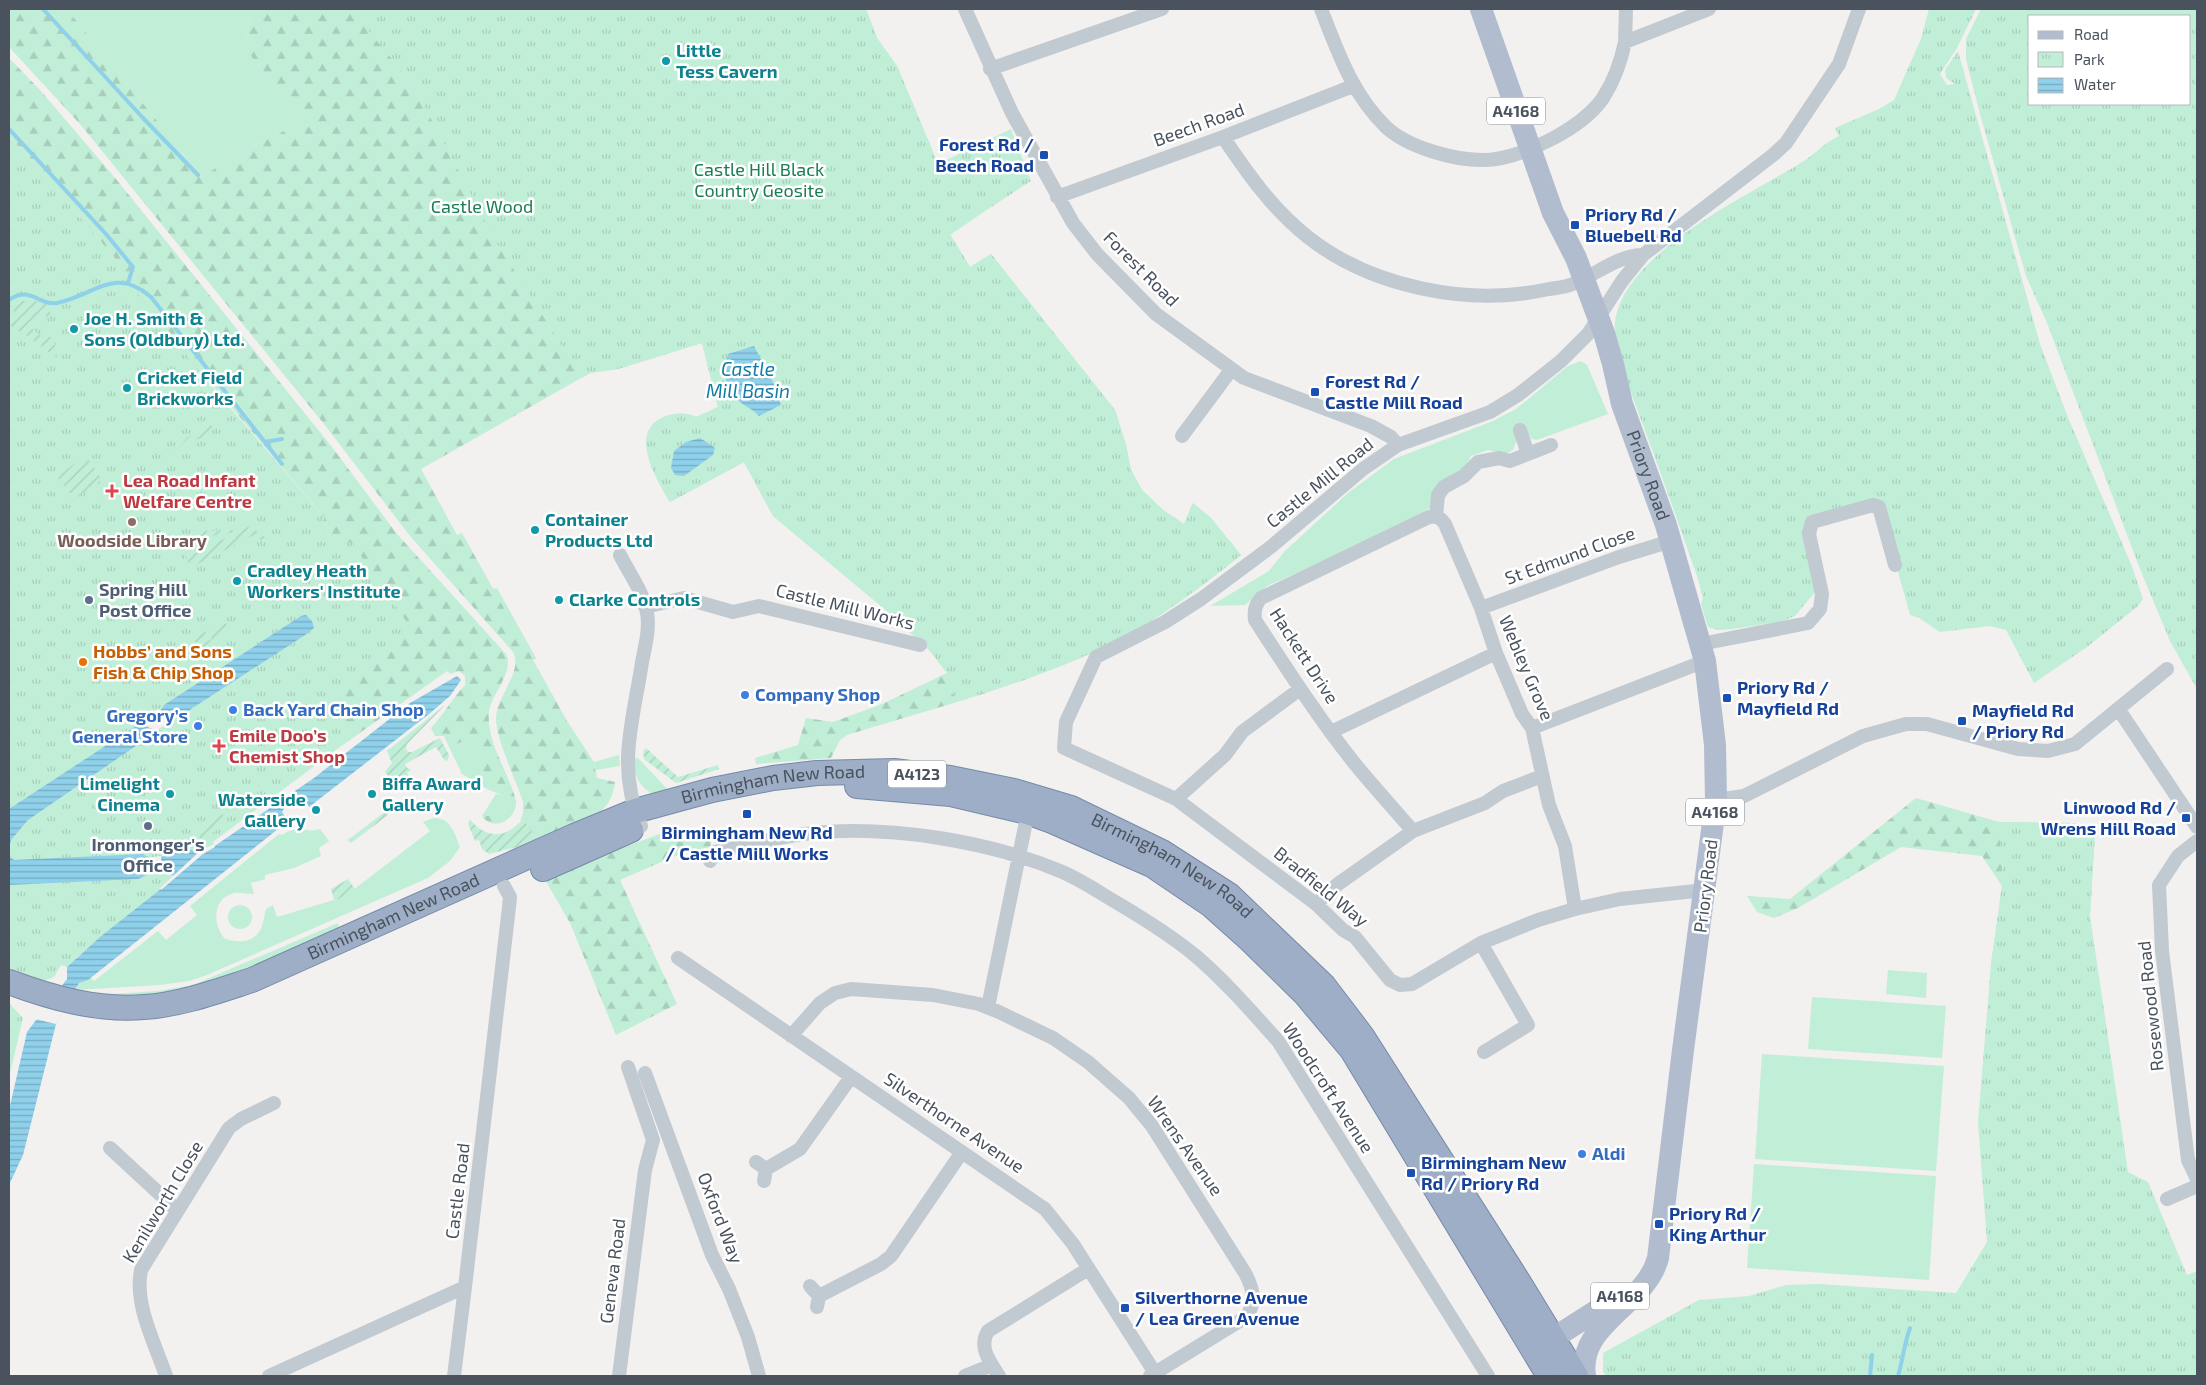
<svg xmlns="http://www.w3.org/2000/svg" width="2206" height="1385" font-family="'Exo 2',sans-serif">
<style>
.grass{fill:#c1eed6}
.forest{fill:url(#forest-firs)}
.park{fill:url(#park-tufts);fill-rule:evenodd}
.garden{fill:url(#garden-furrows)}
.water{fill:url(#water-rules)}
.pier{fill:#f3f0f0}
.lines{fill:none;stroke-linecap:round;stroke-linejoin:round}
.stream{stroke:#8fd0ea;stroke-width:4}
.trunk-casing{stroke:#758aa9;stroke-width:26}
.minor{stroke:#c1c9d1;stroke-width:14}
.primary{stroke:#b1bdce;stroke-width:22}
.trunk{stroke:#9eaec6;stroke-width:24}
.culture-dot{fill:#0f9aa8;stroke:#fff;stroke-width:2}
.transit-dot{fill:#1a4fb4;stroke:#fff;stroke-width:2}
.health-dot{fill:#e0444e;stroke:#fff;stroke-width:2}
.education-dot{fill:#8d6e63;stroke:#fff;stroke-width:2}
.service-dot{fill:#5c6f8a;stroke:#fff;stroke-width:2}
.food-dot{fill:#e8710a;stroke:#fff;stroke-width:2}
.shop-dot{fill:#3f7fe0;stroke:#fff;stroke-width:2}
.labels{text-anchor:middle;stroke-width:5;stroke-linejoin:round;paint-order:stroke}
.shield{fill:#fff;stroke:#80868e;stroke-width:1}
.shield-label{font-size:16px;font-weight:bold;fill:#49525d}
.culture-label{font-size:18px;font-weight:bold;fill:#0d838f;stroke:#fff;text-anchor:start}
.street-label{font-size:18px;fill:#49525d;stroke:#fff}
.transit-label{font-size:18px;font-weight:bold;fill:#164399;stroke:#fff;text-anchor:start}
.park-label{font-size:18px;fill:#1a7e54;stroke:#fff}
.health-label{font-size:18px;font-weight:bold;fill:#be3a42;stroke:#fff;text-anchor:start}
.education-label{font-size:18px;font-weight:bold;fill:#785e54;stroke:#fff}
.service-label{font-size:18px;font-weight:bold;fill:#4e5e75;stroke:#fff;text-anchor:start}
.food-label{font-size:18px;font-weight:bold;fill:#c56008;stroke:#fff;text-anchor:start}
.shop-label{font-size:18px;font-weight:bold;fill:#366cbe;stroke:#fff;text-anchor:start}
.water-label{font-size:19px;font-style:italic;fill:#117ca8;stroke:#fff}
</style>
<defs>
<pattern id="forest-firs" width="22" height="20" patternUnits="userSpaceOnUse" patternTransform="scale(1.25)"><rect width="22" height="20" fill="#c1eed6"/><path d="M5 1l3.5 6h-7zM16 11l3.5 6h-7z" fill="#a7ceba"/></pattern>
<pattern id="park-tufts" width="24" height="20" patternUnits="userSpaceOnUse" patternTransform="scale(1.25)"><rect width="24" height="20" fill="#c1eed6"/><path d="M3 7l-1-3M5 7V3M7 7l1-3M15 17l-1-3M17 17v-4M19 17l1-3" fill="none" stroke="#a7ceba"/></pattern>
<pattern id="garden-furrows" width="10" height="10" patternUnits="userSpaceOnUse" patternTransform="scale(1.25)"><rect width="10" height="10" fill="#c1eed6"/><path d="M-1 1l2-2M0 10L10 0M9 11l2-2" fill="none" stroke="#a7ceba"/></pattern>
<pattern id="water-rules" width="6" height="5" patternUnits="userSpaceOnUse" patternTransform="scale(1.25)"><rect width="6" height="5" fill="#8fd0ea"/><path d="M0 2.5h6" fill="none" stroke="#77abc1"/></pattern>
</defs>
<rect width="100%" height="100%" fill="#f3f0f0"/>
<path class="grass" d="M67,9H252L244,47L303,122L235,155L202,177Z
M1581,361L1587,365L1608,414L1537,440L1532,439L1522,427L1513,450L1506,454L1488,450L1471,456L1464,469L1430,508L1390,531L1267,586L1245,605L1210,606L1269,571L1284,552L1348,493L1394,459L1493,421L1516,409L1568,366Z
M497,588L536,658V659L533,660L492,589Z
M472,737L489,790L462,774L449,747Z
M619,755L620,766L596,770L594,762Z
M633,758H638L669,791L653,794C637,785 635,775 633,758Z
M496,794L502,795L506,811L501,816H482Z
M434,818C451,818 455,834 460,847L450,861L428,878L207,975L189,981L160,985L76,990L79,983L91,978L94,981L158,931L166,940L197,915L190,906L279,834L282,835C299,824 304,834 320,829L329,841L319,848L321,856L294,868L265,875V879L251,883L254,894C247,894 240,892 234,893C213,898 212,923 224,938C238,944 256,943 262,926C264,920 264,915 266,909L273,905L277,917L344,897L430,831L423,822Z
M228 917a12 12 0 1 1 24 0a12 12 0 1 1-24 0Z
M338,923L340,933L246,975L176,993L112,997V994L157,991L193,985Z
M1888,970L1927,973L1926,998L1886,994Z
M1812,997L1946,1006L1942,1058L1808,1049Z
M1762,1054L1944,1066L1936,1171L1755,1159Z
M1754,1164L1936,1176L1929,1280L1747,1268Z"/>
<path class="forest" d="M9,9H67L202,177L235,155L303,122L244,47L252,9H866L877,38L897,66L938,164L962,153L985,211L950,235L970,267L991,254L1115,410L1126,445L1131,470L1142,490L1163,510L1184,524L1193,503L1211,518L1241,555C1202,586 1157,621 1113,643C1029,684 936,708 847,735L840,740L831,758L756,764L755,758L798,745L806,718L833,722L882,704L947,673L930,651L887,611L773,516L744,462L670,502C657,480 626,430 666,416C676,413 687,412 696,417L718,407L702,343L618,369L590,373L421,469L457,535L462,533L567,721L594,762L597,778L615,782C614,790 611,801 605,807C593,823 556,834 538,842L524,820L520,822L523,813V802C516,780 495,737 496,717C498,694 523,672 513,652L410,536L324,424L80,124L9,47Z
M9,58L40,90L116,179L332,447L397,534L506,654C515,672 491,694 489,712C486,743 509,772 516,801C517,819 494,833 482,816H501L506,811L502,795L489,790L472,738L449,747L444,736H435L431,728C444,714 452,699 465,685V676L459,671L450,674L447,671L340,747L336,741L346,734L330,711L329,540L326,523L323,516L222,396L120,287L123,276L114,257L72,208L49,178L9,137Z
M1916,798L1999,822L2075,823L2095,832L2090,916L1991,964L2002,886L1982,856L1901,847L1798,908L1774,918L1757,912L1747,896L1790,899Z
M715,827L710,847L675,856L620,880L677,1004L616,1035L570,923L544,878L662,833Z"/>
<path class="park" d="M350,9H866L877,38L897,66L938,164L1011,129L1031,181L950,234L970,267L991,254L1115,410L1126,445L1131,470L1142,490L1163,510L1184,524L1193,503L1211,518L1241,555C1202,587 1160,617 1115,641C1066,668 1008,684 955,702L947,673L930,651L887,611L773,516L744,462L670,502C657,480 626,430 666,416C676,413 687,412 696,417L718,407L702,343L618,369L590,373L582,378L498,245L412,83Z
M1929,9H1976L1957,48L1940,74L1947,85L1955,84L1946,78L1945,70L1958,51L2040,344L2069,420L2131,564L2143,599L2138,606L2087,647L2034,683L2006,630L1990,626L1940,632L1919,618L1910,615L1880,507L1814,517L1815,592L1795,616L1783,621L1733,629L1718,630L1708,627L1701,604L1703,598L1698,579C1680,528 1662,476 1643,425C1634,399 1612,350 1615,323C1622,254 1747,196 1799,164C1814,156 1823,143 1839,136L1835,128L1879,109L1894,100L1921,39Z
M1981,9H2197V689L2170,641L2140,569L2047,323L2026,276L1980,114L1966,59V39ZM2190,16V104H2030V16Z
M9,137L49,178L72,208L114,257L123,276L203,376L323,516L326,523L329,540L352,543L413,631L351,677L330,711L347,734L337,741L340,747L213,842L215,847C194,859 178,877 159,892C128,917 95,939 67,967L61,965L54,977L41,982L9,969Z
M1999,822L2075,823L2095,832L2090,916L2128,1172L2148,1182L2187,1275L2197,1271V1376H1606L1603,1372V1353L1699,1300L1749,1296L1786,1285L1818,1284L1956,1293L1987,1242L1978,1122L1991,964L2002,886Z
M9,1003L23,1018L9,1078Z"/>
<path class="garden" d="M17,301H37L52,306L48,319L42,309L22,333L9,325Z
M31,328L43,338L47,334C55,339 57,348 57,358L26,335Z
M208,425L214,427L211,433L192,442L151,484L149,481L188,437Z
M86,456L102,480L74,499L57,476Z
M252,525L259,534L269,539L264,542L254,535L190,568L185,553L204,545L222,540Z
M228,529L233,530V532L222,535L201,536L197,533C205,529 219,532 228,529Z
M226,623L229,629L200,650L192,636L205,631L208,638L205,640L206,642L212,639L208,630Z
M445,705L407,744L406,749L408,752H412L440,738L449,755L448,760L445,761L436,747L405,764L406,767L411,770L407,773L411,778L407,782L405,779L395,786L385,772L392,763L387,751Z
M646,748L678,777L718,765L719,769L676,783L644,759L643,751Z
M386,811L388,815L351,843L348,840Z
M220,812L228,821L202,841L197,834L207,826L205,824Z
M470,819C479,832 497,840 512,829C516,826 519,822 524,820L538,842L489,854L482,849L479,840L475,841L468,824Z
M348,879L355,889L344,897L334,900L331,889Z"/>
<path class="water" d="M754,346L774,384L781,405L759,416C752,408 743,406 737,399C724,386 723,370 728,354Z
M700,438L715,448L713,455L684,476L675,475L671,468L674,451L686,442Z
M306,615L312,621L314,628L305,635L185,713C171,713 152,727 146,739L28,820L11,840L9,851V809L162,709L164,705L301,616Z
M457,676L461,680L450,696L429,714L309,807L303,798L300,797L285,807L282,812L288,821L88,980L79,983L56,1024L23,1155L9,1185V1110L27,1032L67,979V967L100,937L176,877C152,862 159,870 138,879L9,885V856L14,860L143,854C163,867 162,850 179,848C187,847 196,852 203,854L314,778L410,703Z"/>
<path class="pier" d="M158,709L176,717L156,731L138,722Z
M214,844L215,847L203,854L161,890L160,888L200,851Z
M161,856L162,871L153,872V857Z
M58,986L76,990L56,1024L35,1019Z"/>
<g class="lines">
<path class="stream" d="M43,9L143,118L198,175
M9,129L106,234L133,267L128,283
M9,300C31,285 38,306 57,303C94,296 114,265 151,297L282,464
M265,442L282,439
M1870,1376L1872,1355
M1898,1376C1903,1360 1904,1344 1910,1328"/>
<g class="trunk-casing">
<g id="trunk">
<path d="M857,786L951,794L1027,812L1052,821L1152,865L1211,905L1249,939L1305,994L1352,1050L1549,1376"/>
<path d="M543,869L631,830"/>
<path id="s2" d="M9,982C52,998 98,1011 144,1007C180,1005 218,991 252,980L574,836L635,811L712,790L773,778L817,773L894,771L950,778L1014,791L1071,808L1162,852L1229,895L1324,986L1362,1036L1518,1281L1576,1376"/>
</g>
</g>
<path class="minor" d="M965,9L1012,113L1073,223L1097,254L1156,314L1244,378L1371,426L1391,437L1398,445
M1321,9C1338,52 1352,94 1386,127C1407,147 1453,160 1482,160C1518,161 1583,128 1603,98C1614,81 1621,61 1625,42L1709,9
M1625,42L1626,9
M990,69L1162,9
M1223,137C1248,174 1273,210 1309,238C1372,287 1467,306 1544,290C1553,288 1562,288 1570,285C1595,276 1617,255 1643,255L1773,155L1786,143L1839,64L1859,9
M1057,197L1223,137L1353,86
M1643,255L1622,281L1588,334L1561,361L1518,395L1490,412L1398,445L1363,469L1272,546L1201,599L1165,622L1096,657L1066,722L1064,748L1176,799L1316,904L1343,930L1355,937L1390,980L1400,985L1412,984L1481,943L1538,920L1575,909L1620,899L1705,890
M1520,430L1528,454
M1182,436L1231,370
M1436,516L1438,495L1444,487L1464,476L1478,462L1499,458L1510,461L1551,445
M620,555C629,573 644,593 647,613C650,628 645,647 642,662C633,723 616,766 641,826
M645,607L684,598L733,612L759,606L920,645
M1481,608L1619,557L1671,541
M1701,644L1808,623L1820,609L1822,594L1809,534L1812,522L1873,505L1879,507L1895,565
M2119,710L2197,827
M1532,728L1705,661
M1331,732L1496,653
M1176,799L1225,755L1242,732L1300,689
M1716,800L1744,796L1863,736L1906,724H1927L2018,749L2048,751L2075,744L2167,669
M1413,831C1394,809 1374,787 1355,764C1319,719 1287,669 1255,620C1254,611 1255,605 1261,598L1429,517C1437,516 1440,517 1445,524L1481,608L1496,653L1522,714L1532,728L1549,805L1565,846L1575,909
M2197,841L2178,856L2159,885L2162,951L2188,1160L2197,1179
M710,861L715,852C747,844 779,837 812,833C889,825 988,841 1060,871C1080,879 1100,893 1119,904C1146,920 1173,937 1197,957C1227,983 1252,1012 1278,1041L1488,1376
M1316,904L1338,884L1413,831L1485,803L1503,791L1542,776
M1481,943L1528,1025L1484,1052
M678,958L1045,1209L1073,1244L1155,1373
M988,1007L1029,807
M791,1036L820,1003L835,993L851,989L933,995L979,1004L999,1012L1053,1038L1088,1062L1129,1098L1152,1126L1245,1273C1253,1288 1257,1302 1246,1317L1150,1376
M645,1073L712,1255L729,1289L748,1337L759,1376
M110,1148L177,1210
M756,1162L766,1169L764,1181
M766,1169L800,1149L851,1077
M2167,1199L2197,1186
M810,1286L819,1296L817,1307
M819,1296L881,1264L891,1256L962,1152
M166,1376C155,1343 134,1305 141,1270L229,1128L241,1119L274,1103
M269,1376L465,1287L509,907L510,897L504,886
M454,1376L465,1287
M619,1376L645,1170L653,1140L628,1067
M965,1376L992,1365
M999,1376C990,1362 978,1347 988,1331L1088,1269"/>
<g class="primary">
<path id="s1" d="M1481,9L1553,213L1576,258L1604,333L1613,364L1622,404L1666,525L1705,661L1715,745L1716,800L1683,1050L1658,1258C1646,1305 1577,1323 1585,1376"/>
<path d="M1538,1348L1621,1295"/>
</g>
<use href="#trunk" class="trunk"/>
</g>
<g class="culture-dot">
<circle cx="666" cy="61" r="5"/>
<circle cx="74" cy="329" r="5"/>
<circle cx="127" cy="388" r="5"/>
<circle cx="535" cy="530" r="5"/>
<circle cx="237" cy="581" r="5"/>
<circle cx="559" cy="600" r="5"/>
<circle cx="170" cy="794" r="5"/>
<circle cx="372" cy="794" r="5"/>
<circle cx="316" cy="810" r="5"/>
</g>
<g class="transit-dot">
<rect x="1039" y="150" width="10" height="10" rx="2.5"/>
<rect x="1570" y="220" width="10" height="10" rx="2.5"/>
<rect x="1310" y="387" width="10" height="10" rx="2.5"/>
<rect x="1722" y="693" width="10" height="10" rx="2.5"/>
<rect x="1957" y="716" width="10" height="10" rx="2.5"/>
<rect x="742" y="809" width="10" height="10" rx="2.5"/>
<rect x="2181" y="813" width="10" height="10" rx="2.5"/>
<rect x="1406" y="1168" width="10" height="10" rx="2.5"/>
<rect x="1654" y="1219" width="10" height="10" rx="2.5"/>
<rect x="1120" y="1303" width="10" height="10" rx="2.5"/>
</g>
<g class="health-dot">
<path d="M109.5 483.5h5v5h5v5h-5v5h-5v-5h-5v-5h5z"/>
<path d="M216.5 738.5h5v5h5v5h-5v5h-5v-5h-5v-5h5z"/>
</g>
<circle class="education-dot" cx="132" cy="522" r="5"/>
<g class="service-dot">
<circle cx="89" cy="600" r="5"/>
<circle cx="148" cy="826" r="5"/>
</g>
<circle class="food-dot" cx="83" cy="662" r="5"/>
<g class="shop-dot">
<circle cx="745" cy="695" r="5"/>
<circle cx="233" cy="710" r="5"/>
<circle cx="198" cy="726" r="5"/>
<circle cx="1582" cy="1154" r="5"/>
</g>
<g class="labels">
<g class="shield">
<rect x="1487" y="97.5" width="58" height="27" rx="4"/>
<rect x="888" y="760.5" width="58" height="27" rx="4"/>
<rect x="1686" y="798.5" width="58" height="27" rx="4"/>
<rect x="1591" y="1282.5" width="58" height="27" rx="4"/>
</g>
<g class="shield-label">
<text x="1516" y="117">A4168</text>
<text x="917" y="780">A4123</text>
<text x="1715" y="818">A4168</text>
<text x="1620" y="1302">A4168</text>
</g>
<g class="culture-label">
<text x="676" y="57">Little<tspan x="676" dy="21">Tess Cavern</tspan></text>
<text x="84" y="325">Joe H. Smith &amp;<tspan x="84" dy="21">Sons (Oldbury) Ltd.</tspan></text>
<text x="137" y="384">Cricket Field<tspan x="137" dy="21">Brickworks</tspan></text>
<text x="545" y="526">Container<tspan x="545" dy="21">Products Ltd</tspan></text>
<text x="247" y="577">Cradley Heath<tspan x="247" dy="21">Workers' Institute</tspan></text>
<text x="569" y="606">Clarke Controls</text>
<text x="160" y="790" text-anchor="end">Limelight<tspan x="160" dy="21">Cinema</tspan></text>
<text x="382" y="790">Biffa Award<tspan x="382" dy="21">Gallery</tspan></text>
<text x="306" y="806" text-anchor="end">Waterside<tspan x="306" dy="21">Gallery</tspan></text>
</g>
<g class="street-label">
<text transform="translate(1199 125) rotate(-20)" y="6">Beech Road</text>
<text transform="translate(1141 269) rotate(45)" y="6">Forest Road</text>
<text dy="6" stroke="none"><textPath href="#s1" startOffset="496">Priory Road</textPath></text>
<text transform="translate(1320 483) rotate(-39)" y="6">Castle Mill Road</text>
<text transform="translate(1570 556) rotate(-20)" y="6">St Edmund Close</text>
<text transform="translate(845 607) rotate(14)" y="6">Castle Mill Works</text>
<text transform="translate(1304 656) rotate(57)" y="6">Hackett Drive</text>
<text transform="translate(1526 668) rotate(67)" y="6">Webley Grove</text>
<text dy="6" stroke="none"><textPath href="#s2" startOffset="810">Birmingham New Road</textPath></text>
<text dy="6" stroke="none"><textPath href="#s2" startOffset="1230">Birmingham New Road</textPath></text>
<text transform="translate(1706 886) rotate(-83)" y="6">Priory Road</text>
<text transform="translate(1321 887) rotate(39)" y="6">Bradfield Way</text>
<text dy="6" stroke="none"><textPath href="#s2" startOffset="405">Birmingham New Road</textPath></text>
<text transform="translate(2151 1006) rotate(-96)" y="6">Rosewood Road</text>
<text transform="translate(1328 1088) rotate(57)" y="6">Woodcroft Avenue</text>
<text transform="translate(954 1123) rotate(34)" y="6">Silverthorne Avenue</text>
<text transform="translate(1185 1146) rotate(55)" y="6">Wrens Avenue</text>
<text transform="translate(458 1191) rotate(-83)" y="6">Castle Road</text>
<text transform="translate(163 1202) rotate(-59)" y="6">Kenilworth Close</text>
<text transform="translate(720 1218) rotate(69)" y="6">Oxford Way</text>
<text transform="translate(613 1271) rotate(-83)" y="6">Geneva Road</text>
</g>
<g class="transit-label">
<text x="1034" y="151" text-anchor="end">Forest Rd /<tspan x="1034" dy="21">Beech Road</tspan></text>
<text x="1585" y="221">Priory Rd /<tspan x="1585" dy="21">Bluebell Rd</tspan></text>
<text x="1325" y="388">Forest Rd /<tspan x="1325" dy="21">Castle Mill Road</tspan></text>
<text x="1737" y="694">Priory Rd /<tspan x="1737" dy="21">Mayfield Rd</tspan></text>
<text x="1972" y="717">Mayfield Rd<tspan x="1972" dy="21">/ Priory Rd</tspan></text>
<text x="2176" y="814" text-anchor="end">Linwood Rd /<tspan x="2176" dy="21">Wrens Hill Road</tspan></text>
<text x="747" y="839" text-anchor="middle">Birmingham New Rd<tspan x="747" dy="21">/ Castle Mill Works</tspan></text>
<text x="1421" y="1169">Birmingham New<tspan x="1421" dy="21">Rd / Priory Rd</tspan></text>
<text x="1669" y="1220">Priory Rd /<tspan x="1669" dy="21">King Arthur</tspan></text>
<text x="1135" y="1304">Silverthorne Avenue<tspan x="1135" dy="21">/ Lea Green Avenue</tspan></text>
</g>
<g class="park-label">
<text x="759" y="176">Castle Hill Black<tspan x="759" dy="21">Country Geosite</tspan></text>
<text x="482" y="213">Castle Wood</text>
</g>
<g class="health-label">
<text x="123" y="487">Lea Road Infant<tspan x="123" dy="21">Welfare Centre</tspan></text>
<text x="229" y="742">Emile Doo’s<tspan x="229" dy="21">Chemist Shop</tspan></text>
</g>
<g class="education-label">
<text x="132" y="547">Woodside Library</text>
</g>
<g class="service-label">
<text x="99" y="596">Spring Hill<tspan x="99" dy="21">Post Office</tspan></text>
<text x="148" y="851" text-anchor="middle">Ironmonger's<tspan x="148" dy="21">Office</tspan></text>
</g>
<g class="food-label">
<text x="93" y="658">Hobbs’ and Sons<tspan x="93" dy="21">Fish &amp; Chip Shop</tspan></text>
</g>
<g class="shop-label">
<text x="755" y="701">Company Shop</text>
<text x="243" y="716">Back Yard Chain Shop</text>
<text x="188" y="722" text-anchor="end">Gregory’s<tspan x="188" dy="21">General Store</tspan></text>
<text x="1592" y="1160">Aldi</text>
</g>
<g class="water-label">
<text x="748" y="376">Castle<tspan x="748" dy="22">Mill Basin</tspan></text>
</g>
</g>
<rect width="2206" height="1385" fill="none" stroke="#49525d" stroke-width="20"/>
<rect x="2028" y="15" width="162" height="90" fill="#ffffff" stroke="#b6babe"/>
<rect x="2038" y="31" width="25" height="8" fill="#b1bdce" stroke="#b6babe"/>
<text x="2074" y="40" font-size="15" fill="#49525d">Road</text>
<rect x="2038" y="52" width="25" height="15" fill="url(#park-tufts)" stroke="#b6babe"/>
<text x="2074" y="65" font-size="15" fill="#49525d">Park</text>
<rect x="2038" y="78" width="25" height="15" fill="url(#water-rules)" stroke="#b6babe"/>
<text x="2074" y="90" font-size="15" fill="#49525d">Water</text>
</svg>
